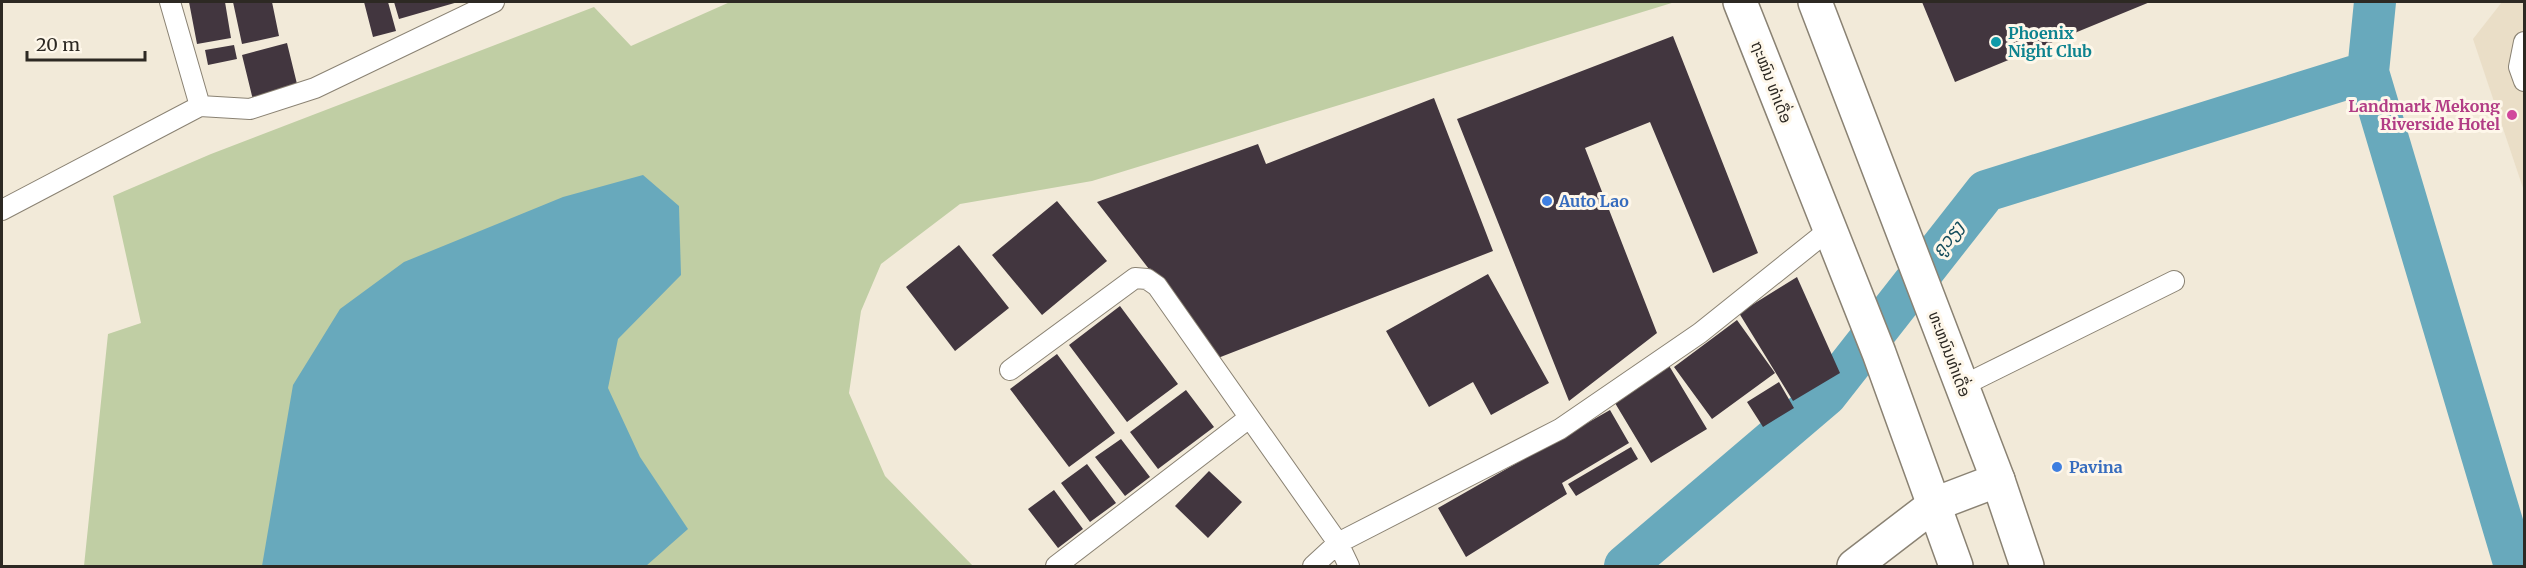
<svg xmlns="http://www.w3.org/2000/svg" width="2526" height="568" font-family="Merriweather,'Noto Sans Lao',serif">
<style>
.built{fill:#eadec7}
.green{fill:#c0cea4}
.water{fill:#68a9bc}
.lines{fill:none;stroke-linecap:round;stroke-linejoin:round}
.canal{stroke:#68a9bc;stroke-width:42}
.building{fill:#42363f}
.lane-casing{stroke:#8a8273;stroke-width:22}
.secondary-casing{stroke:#8a8273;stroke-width:36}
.primary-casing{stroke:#8a8273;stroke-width:36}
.lane{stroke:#fff;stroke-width:20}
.secondary{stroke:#fff;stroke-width:33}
.primary{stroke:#fff;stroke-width:33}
.culture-dot{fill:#0f9aa8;stroke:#fef7ea;stroke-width:2}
.hotel-dot{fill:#d1479c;stroke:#fef7ea;stroke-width:2}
.shop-dot{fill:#3f7fe0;stroke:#fef7ea;stroke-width:2}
.labels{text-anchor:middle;stroke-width:6;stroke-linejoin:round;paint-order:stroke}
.culture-label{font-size:16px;font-weight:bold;fill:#0d838f;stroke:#fef7ea;text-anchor:start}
.street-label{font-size:16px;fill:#2d2923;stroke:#fef7ea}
.hotel-label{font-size:16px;font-weight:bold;fill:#b23c85;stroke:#fef7ea;text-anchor:end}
.shop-label{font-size:16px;font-weight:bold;fill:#366cbe;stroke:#fef7ea;text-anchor:start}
.water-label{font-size:18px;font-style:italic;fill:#154d5c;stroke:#fef7ea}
</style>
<rect width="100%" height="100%" fill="#f2ead9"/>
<path class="built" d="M2502,2H2524V191L2473,39Z"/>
<path class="green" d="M730,2H1675L1092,181L960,204L881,264L861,311L849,393L885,476L973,566H84L108,334L141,323L113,196L211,154L594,7L631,46Z"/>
<path class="water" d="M643,175L679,206L681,275L618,339L608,388L640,457L688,529L646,566H262L293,385L340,309L404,262L563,197Z"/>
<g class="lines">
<path class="canal" d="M2375,2L2368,72L2515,566
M1625,566L1826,395L1986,191L2368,72"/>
</g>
<path class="building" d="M189,2H225L231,38L197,44Z
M233,2H272L279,36L242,44Z
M364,2H388L396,31L373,37Z
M394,2H458L399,19Z
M1922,2H2150L1955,82Z
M1673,36L1758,253L1713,273L1650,122L1585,148L1657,333L1569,401L1457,119Z
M287,43L298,88L253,100L242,55Z
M234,45L237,59L208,65L205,50Z
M1434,98L1493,251L1218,358L1097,202L1258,144L1266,164Z
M1057,201L1107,261L1042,315L992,255Z
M959,245L1009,308L955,351L906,287Z
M1488,274L1549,383L1491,415L1473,382L1429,407L1386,331Z
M1797,277L1840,373L1793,401L1739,313Z
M1120,306L1178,384L1127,422L1069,345Z
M1737,320L1775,373L1712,419L1674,367Z
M1057,354L1115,433L1069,467L1010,389Z
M1668,364L1707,429L1651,463L1612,398Z
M1779,382L1794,408L1763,427L1747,402Z
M1186,390L1214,427L1158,469L1130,432Z
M1610,410L1629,443L1562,483L1567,494L1466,557L1438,508Z
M1121,439L1150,477L1125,496L1095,457Z
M1631,447L1638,459L1576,496L1568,484Z
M1087,464L1116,503L1090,522L1061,483Z
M1209,471L1242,502L1208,538L1175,506Z
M1054,490L1083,529L1058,548L1028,509Z"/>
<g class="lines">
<g class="lane-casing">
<path id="lane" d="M170,2L200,106
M2524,42L2519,67L2524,81
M2,210L200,106L250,109L315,88L494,2
M1010,370L1135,278L1147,279L1157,286L1338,543L1349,566
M1962,386L2174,281
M1056,566L1249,418
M1313,566L1338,543L1560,429L1700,333L1830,229"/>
</g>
<g class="secondary-casing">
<path id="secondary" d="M1854,566L1935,504L1998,480"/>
</g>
<g class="primary-casing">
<path id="primary" d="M1740,2L1879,353L1956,566
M1815,2L1998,480L2027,566"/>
</g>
<use href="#lane" class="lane"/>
<use href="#secondary" class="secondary"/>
<use href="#primary" class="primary"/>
</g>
<circle class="culture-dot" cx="1996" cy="42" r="6"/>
<circle class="hotel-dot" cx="2512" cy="115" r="6"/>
<g class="shop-dot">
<circle cx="1547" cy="201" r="6"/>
<circle cx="2057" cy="467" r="6"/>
</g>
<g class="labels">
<g class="culture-label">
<text x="2008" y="39">Phoenix<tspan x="2008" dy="18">Night Club</tspan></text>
</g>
<g class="street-label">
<text transform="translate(1772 82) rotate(69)" y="6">ຖະໝົນ ທ່າເດື່ອ</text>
<text transform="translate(1950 354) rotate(69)" y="6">ທະຫນົນທ່າເດື່ອ</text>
</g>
<g class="hotel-label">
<text x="2500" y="112">Landmark Mekong<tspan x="2500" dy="18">Riverside Hotel</tspan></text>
</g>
<g class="shop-label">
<text x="1559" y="207">Auto Lao</text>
<text x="2069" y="473">Pavina</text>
</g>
<g class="water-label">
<text transform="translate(1948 239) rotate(-52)" y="6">ຄູວຽງ</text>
</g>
</g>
<rect width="2526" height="568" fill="none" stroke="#2d2923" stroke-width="6"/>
<path d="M27 51v9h118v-9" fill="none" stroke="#2d2923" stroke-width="3"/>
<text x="36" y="51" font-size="18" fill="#2d2923" stroke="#fef7ea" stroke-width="4.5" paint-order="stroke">20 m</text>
</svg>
